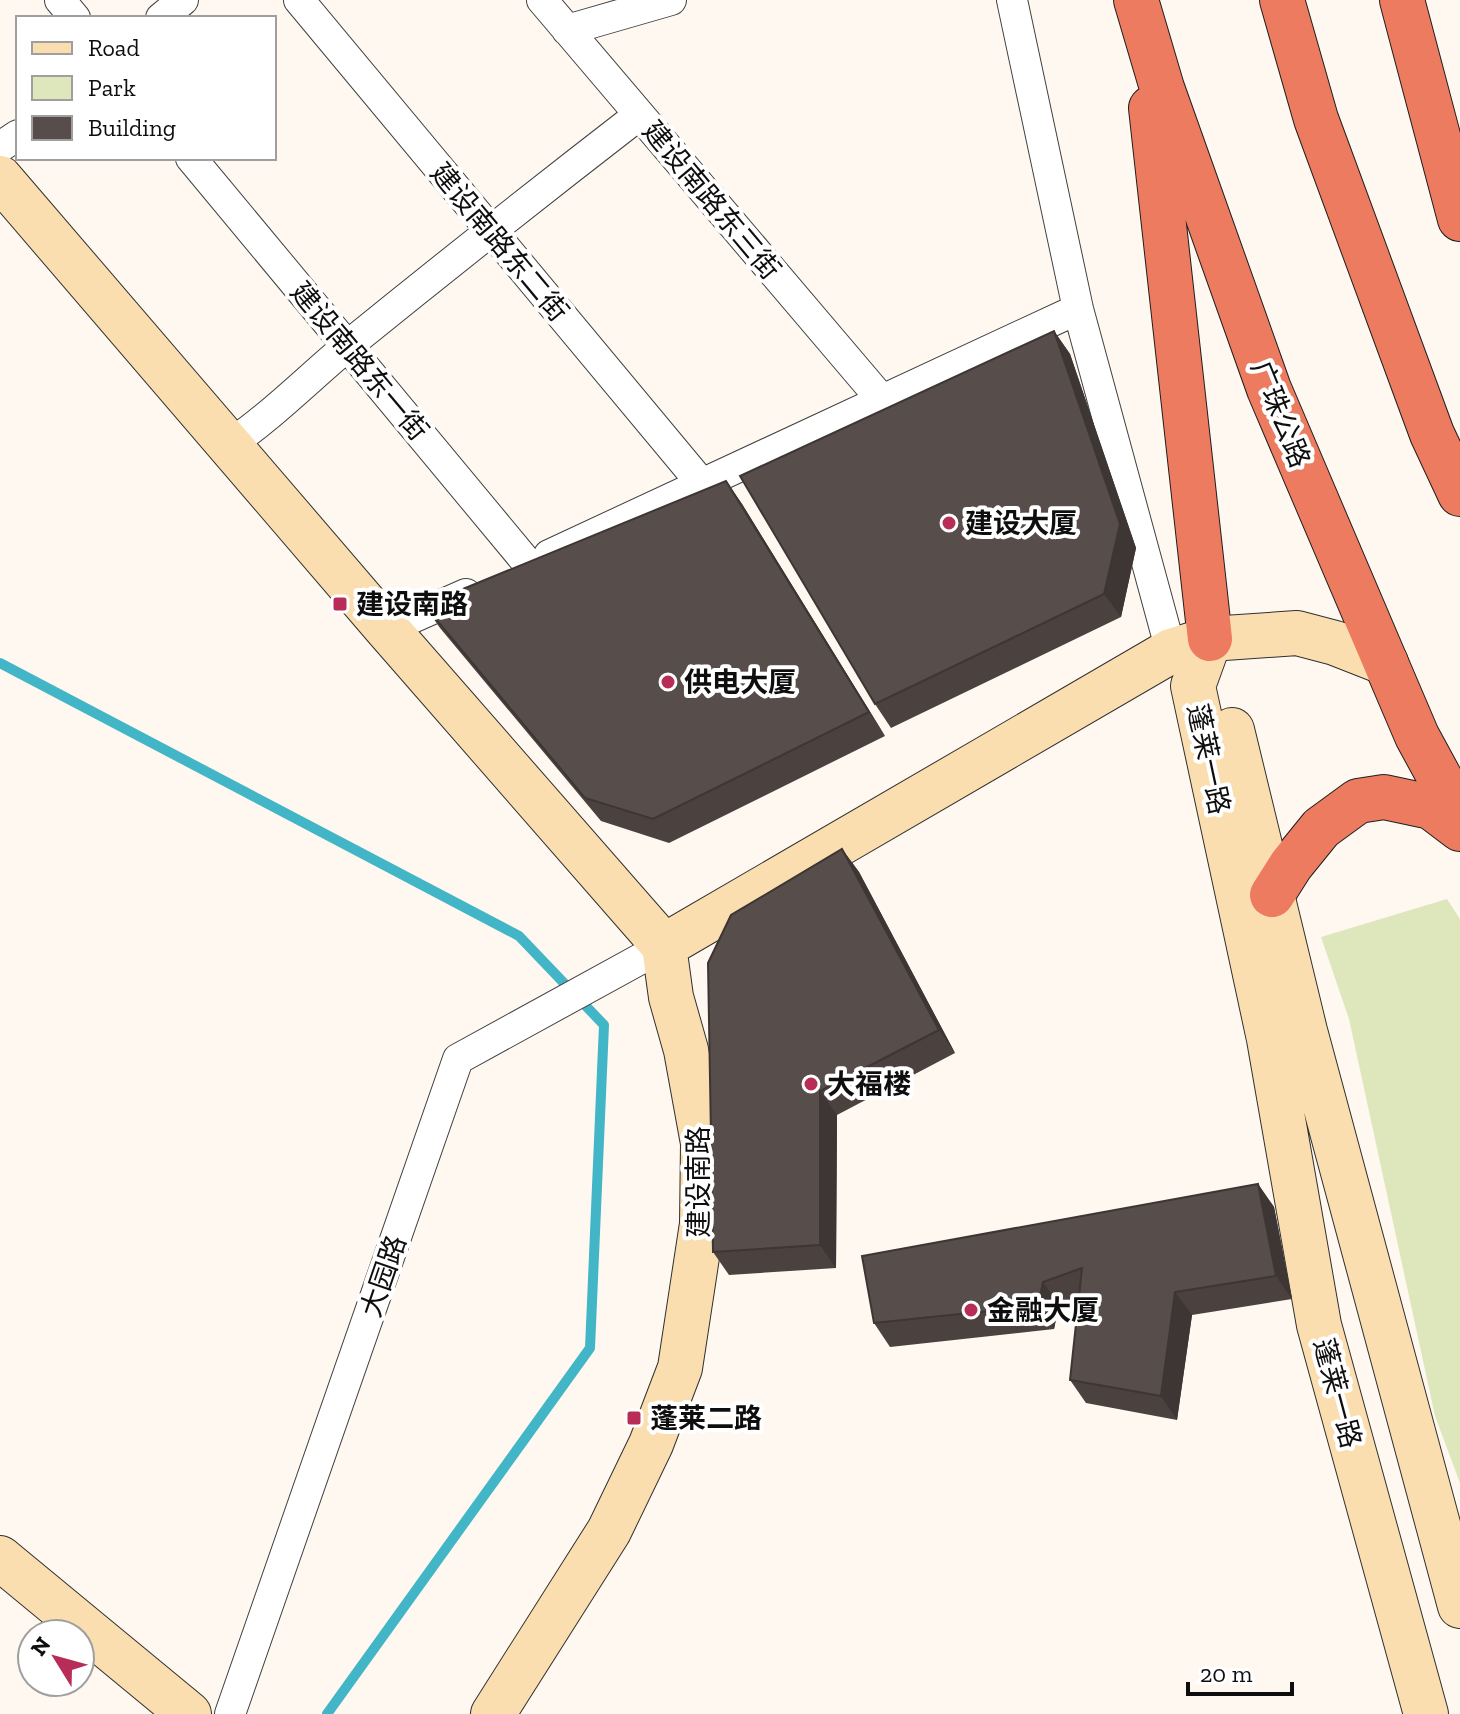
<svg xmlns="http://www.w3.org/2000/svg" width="1460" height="1714" font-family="'Zilla Slab','Noto Sans SC',serif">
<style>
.green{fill:#dee7bb}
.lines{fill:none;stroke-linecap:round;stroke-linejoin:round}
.stream{stroke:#42b5c7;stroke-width:10}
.street-casing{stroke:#414141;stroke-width:32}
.secondary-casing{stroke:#303030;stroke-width:46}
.highway-casing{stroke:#1f1f1f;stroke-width:46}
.street{stroke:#fff;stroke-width:30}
.secondary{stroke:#fbdeaf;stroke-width:44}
.highway{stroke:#ed7b60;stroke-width:44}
.wall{fill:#4b4240}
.shaded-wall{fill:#3d3634}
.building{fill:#574d4b;stroke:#3d3634;stroke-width:2}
.poi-dot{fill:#b82d58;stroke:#fff;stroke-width:3}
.labels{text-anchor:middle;stroke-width:8;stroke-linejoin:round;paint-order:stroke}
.street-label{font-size:28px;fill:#0e0e0e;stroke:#fff}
.poi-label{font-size:28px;font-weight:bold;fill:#0e0e0e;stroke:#fff;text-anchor:start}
</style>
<rect width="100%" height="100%" fill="#fef8f0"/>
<path class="green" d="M1447,899L1460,919V1483L1435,1416L1349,1019L1321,937Z"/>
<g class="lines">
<path class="stream" d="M0,663L519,936L604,1025L590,1348L327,1714"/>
<g class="street-casing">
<path id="street" d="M60,0L75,18
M299,0L702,484
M542,0L882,400
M1012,0L1078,309L1171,651
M161,18L183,0
M567,30L671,0
M0,147L18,135
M191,158L529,565
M229,445C273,415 310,377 351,343C446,266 542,190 639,115
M549,555L1078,309
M387,629L466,594
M230,1714L458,1059L664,946"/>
</g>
<g class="secondary-casing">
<path id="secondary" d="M0,178L387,629L664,946L671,997L686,1050L703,1143L702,1224L680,1368L651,1444L609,1531L493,1714
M1210,639L1193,686L1269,1039L1319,1325L1426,1714
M1232,730L1305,1031L1460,1606
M664,946L1171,651L1210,639L1297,633L1335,643L1386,663
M0,1558L189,1714"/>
</g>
<g class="highway-casing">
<path id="highway" d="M1136,0L1162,88L1269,389L1417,736L1460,815
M1282,0L1316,119L1432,434L1460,494
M1402,0L1460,219
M1151,108L1210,639
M1272,895L1291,865L1321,828L1358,801L1384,797L1431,807L1460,829"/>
</g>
<use href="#street" class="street"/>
<use href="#secondary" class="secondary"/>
<use href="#highway" class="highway"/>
</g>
<path class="wall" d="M1054,331L1070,354L1136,548L1121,617L891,728L875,704Z
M726,481L742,504L885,736L669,843L601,821L440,628L424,605Z
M842,849L859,872L955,1053L837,1115L836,1268L729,1275L713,1252Z
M1258,1184L1274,1207L1292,1299L1192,1315L1177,1420L1086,1403L1070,1380L1079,1298L1059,1305L1054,1329L890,1347L874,1323Z"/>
<path class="shaded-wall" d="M1054,331L1070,354L1136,548L1121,617L1104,594Z
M726,481L742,504L885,736L869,712Z
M842,849L859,872L955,1053L939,1030Z
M820,1091L837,1115L836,1268L820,1245Z
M1258,1184L1274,1207L1292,1299L1276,1276Z
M1043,1282L1059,1305L1054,1329L1038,1306Z
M1175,1292L1192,1315L1177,1420L1161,1396Z"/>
<path class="building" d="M1054,331L1120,524L1104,594L875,704L740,476Z
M726,481L869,712L653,819L585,798L424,605Z
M842,849L939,1030L820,1091V1245L713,1252L708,963L731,915Z
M1258,1184L1276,1276L1175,1292L1161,1396L1070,1380L1082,1268L1043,1282L1038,1306L874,1323L862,1256Z"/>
<g class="poi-dot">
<circle cx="949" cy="523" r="8"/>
<rect x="332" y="596" width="16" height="16" rx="4"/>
<circle cx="668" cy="682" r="8"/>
<circle cx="811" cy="1084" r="8"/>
<circle cx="971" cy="1310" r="8"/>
<rect x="626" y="1410" width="16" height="16" rx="4"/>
</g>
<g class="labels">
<g class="street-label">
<text transform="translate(712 200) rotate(50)" y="10">建设南路东三街</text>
<text transform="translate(500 242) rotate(50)" y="10">建设南路东二街</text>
<text transform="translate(360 361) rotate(50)" y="10">建设南路东一街</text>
<text transform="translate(1281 414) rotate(68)" y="10">广珠公路</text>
<text transform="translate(1209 759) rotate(78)" y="10">蓬莱一路</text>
<text transform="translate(698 1182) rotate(-90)" y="10">建设南路</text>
<text transform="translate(383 1276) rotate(-71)" y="10">大园路</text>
<text transform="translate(1338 1393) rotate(75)" y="10">蓬莱一路</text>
</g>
<g class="poi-label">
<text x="965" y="533">建设大厦</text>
<text x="356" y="614">建设南路</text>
<text x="684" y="692">供电大厦</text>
<text x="827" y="1094">大福楼</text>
<text x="987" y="1320">金融大厦</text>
<text x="650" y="1428">蓬莱二路</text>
</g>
</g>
<rect x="16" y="16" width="260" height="144" fill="#ffffff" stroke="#9f9f9f" stroke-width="2"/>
<rect x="32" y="42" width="40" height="12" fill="#fbdeaf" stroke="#9f9f9f" stroke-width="2"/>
<text x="88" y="56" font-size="24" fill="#0e0e0e">Road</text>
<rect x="32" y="76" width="40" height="24" fill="#dee7bb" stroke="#9f9f9f" stroke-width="2"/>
<text x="88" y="96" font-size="24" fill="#0e0e0e">Park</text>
<rect x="32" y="116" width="40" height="24" fill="#574d4b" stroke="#9f9f9f" stroke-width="2"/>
<text x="88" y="136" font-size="24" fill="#0e0e0e">Building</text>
<g transform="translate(56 1658) rotate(307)"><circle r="38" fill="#ffffff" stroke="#9f9f9f" stroke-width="2"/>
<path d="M0-6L14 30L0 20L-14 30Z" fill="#b82d58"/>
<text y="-12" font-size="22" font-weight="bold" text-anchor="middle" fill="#0e0e0e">N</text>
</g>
<path d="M1188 1682v12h104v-12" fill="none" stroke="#0e0e0e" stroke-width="4"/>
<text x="1200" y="1682" font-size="24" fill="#0e0e0e" stroke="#ffffff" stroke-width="6" paint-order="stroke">20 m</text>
</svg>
